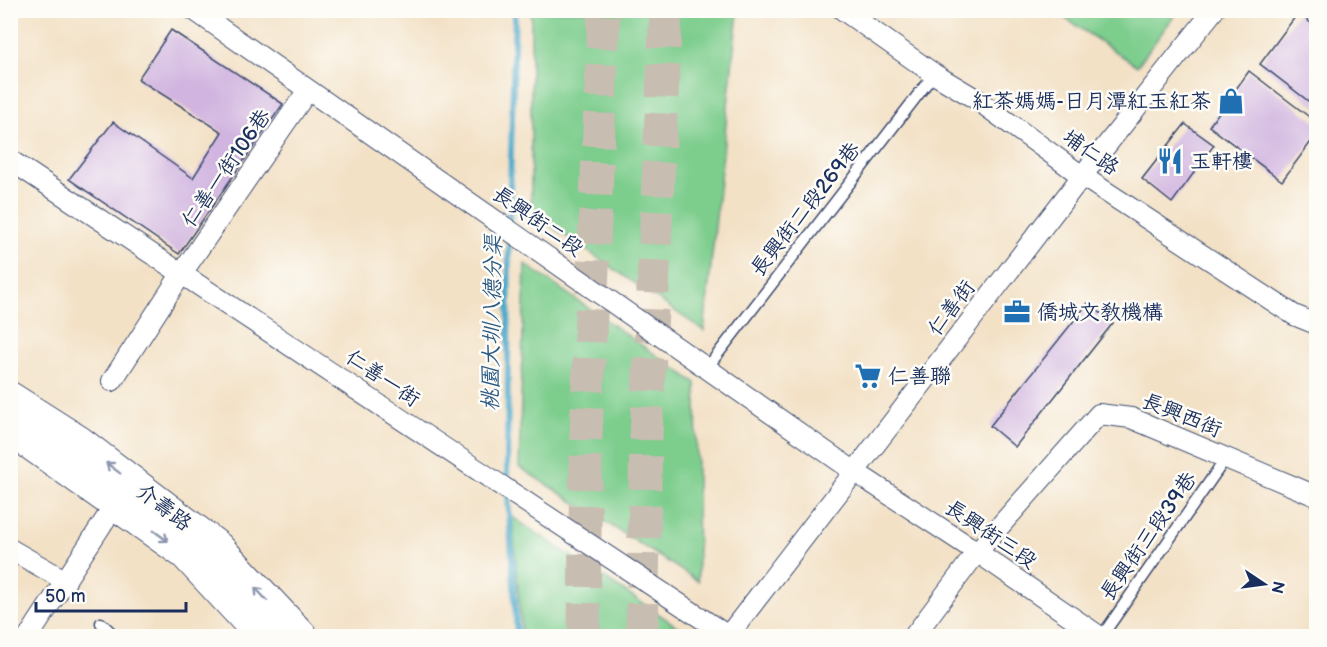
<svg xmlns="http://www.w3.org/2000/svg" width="1327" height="647" font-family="'Balsamiq Sans','LXGW WenKai TC',sans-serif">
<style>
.green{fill:#7dcd8d;stroke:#4c7e76;stroke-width:1.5}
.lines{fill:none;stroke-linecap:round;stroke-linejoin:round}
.stream{stroke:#4ca9ca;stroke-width:6}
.building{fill:#d1b5e0}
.highway-tunnel{stroke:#c8bdb1;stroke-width:33;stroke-dasharray:33 16;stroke-linecap:butt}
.lane-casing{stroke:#3b4a6e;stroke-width:13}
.street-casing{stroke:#3b4a6e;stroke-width:22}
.primary-casing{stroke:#3b4a6e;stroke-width:34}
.lane{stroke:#fff;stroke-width:10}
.street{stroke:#fff;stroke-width:20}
.primary{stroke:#fff;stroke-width:32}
.oneway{stroke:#8d97ae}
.labels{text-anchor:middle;stroke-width:5;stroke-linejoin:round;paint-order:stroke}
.poi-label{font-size:21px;fill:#1b2f5e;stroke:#fdfcf7;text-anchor:start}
.street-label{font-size:21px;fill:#1b2f5e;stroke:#fdfcf7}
.water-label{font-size:22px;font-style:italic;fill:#2c5a84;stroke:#fdfcf7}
</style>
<rect width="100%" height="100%" fill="#fdfcf7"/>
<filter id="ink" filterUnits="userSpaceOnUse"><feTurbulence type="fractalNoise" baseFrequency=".0167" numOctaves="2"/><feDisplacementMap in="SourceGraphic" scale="12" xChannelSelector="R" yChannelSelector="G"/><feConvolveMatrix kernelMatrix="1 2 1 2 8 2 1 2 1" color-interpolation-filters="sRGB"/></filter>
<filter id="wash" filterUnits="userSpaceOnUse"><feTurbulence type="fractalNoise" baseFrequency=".008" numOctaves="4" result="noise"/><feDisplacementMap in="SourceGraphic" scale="24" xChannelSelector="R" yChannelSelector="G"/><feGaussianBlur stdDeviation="1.35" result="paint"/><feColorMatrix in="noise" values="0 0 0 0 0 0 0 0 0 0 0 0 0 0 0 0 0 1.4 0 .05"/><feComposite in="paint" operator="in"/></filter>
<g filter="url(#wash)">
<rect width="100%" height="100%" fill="#f3e1c6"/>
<path class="green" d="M531,11H738L704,331L531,212Z
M1054,11H1178L1137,66Z
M525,264L696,383L698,581L519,467Z
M512,517L692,636H522Z"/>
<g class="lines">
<path class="stream" d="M509,226L515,10
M507,484L509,236
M508,494L517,636"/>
</g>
<g id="blocks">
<path class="building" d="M1298,13L1316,27V107L1260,64Z
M171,30L283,104L179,254L69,179L113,122L193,178L222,132L138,79Z
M1249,71L1316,122V135L1282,181L1209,126Z
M1185,124L1214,145L1172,203L1142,179Z
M1088,303L1113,323L1015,447L990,426Z"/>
</g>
</g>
<g filter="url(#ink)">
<use href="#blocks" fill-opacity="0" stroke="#3b4a6e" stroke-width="1.5"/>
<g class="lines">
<path class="highway-tunnel" d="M584,636L586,433L604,10
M642,636L646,437L666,10"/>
<g class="lane-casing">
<path id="lane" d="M707,368L934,74
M101,623L115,636
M1102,636L1226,458"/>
</g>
<g class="street-casing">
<path id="street" d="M194,10L855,472L977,552L1099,636
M843,10L934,74L976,99L1082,176L1294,315L1316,324
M10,160L728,636
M112,381L182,273L308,90
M10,549L66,581
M29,636L116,503
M728,636L1082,176L1214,10
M914,636L977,552L1099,414L1131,418L1316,496"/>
</g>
<g class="primary-casing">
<path id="primary" d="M10,398L79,442L217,547L301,636
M10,429L186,554L262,636"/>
</g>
<use href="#lane" class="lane"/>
<use href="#street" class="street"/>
<use href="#primary" class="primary"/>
</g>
<defs><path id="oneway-shaft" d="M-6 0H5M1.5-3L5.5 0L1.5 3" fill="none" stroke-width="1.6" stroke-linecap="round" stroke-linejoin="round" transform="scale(1.5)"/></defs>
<g class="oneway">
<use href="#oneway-shaft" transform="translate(113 468) rotate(-143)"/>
<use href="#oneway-shaft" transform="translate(161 536) rotate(36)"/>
<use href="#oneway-shaft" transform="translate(261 594) rotate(-133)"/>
</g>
</g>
<defs>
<g id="shop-bare" transform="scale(2.07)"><path d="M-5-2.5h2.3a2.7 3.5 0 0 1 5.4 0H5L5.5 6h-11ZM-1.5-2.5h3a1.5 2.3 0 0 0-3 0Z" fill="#1f6fb2" stroke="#fdfcf7" stroke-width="2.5" paint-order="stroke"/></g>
<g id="restaurant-bare" transform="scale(2.07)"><path d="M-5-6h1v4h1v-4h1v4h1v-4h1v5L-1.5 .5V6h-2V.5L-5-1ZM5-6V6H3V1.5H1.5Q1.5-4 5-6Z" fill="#1f6fb2" stroke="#fdfcf7" stroke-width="2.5" paint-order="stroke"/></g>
<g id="office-bare" transform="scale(2.07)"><path d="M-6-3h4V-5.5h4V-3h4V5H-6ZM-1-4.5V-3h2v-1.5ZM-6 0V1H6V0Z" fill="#1f6fb2" stroke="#fdfcf7" stroke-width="2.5" paint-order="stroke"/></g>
<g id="supermarket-bare" transform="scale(2.07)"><path d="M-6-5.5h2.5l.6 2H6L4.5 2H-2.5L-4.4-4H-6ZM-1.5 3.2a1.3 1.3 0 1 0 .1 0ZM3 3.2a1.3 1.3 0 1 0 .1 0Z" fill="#1f6fb2" stroke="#fdfcf7" stroke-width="2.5" paint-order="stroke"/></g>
</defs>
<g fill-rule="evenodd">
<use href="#shop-bare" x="1231" y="101"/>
<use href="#restaurant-bare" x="1170" y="161"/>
<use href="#office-bare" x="1017" y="312"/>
<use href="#supermarket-bare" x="868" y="376"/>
</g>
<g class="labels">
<g class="poi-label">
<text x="1211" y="108" text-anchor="end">紅茶媽媽-日月潭紅玉紅茶</text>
<text x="1190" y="168">玉軒樓</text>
<text x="1037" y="319">僑城文教機構</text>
<text x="888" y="383">仁善聯</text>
</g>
<g class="street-label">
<text transform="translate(1091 152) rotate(35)" y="7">埔仁路</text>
<text transform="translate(226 168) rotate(-55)" y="7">仁善一街106巷</text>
<text transform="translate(805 209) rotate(-52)" y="7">長興街二段269巷</text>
<text transform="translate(538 221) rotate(35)" y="7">長興街二段</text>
<text transform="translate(951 308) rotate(-53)" y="7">仁善街</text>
<text transform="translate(383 378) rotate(34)" y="7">仁善一街</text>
<text transform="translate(1182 415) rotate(22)" y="7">長興西街</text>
<text transform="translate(164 507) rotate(37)" y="7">介壽路</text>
<text transform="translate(991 534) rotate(34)" y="7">長興街三段</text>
<text transform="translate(1148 536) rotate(-55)" y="7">長興街三段39巷</text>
</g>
<g class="water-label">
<text transform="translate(491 323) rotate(-89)" y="8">桃園大圳八德分渠</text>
</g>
</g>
<rect width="1327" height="647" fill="none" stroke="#fdfcf7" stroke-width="36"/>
<g transform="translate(1264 584) rotate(103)" stroke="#fdfcf7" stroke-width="4.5" paint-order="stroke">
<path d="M0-4.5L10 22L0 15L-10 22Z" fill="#1b2f5e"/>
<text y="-9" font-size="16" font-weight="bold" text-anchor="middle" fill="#1b2f5e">N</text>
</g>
<path d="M36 602v9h150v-9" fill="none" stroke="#1b2f5e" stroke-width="3"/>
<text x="45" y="602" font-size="18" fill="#1b2f5e" stroke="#fdfcf7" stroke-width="4.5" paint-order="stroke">50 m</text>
</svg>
